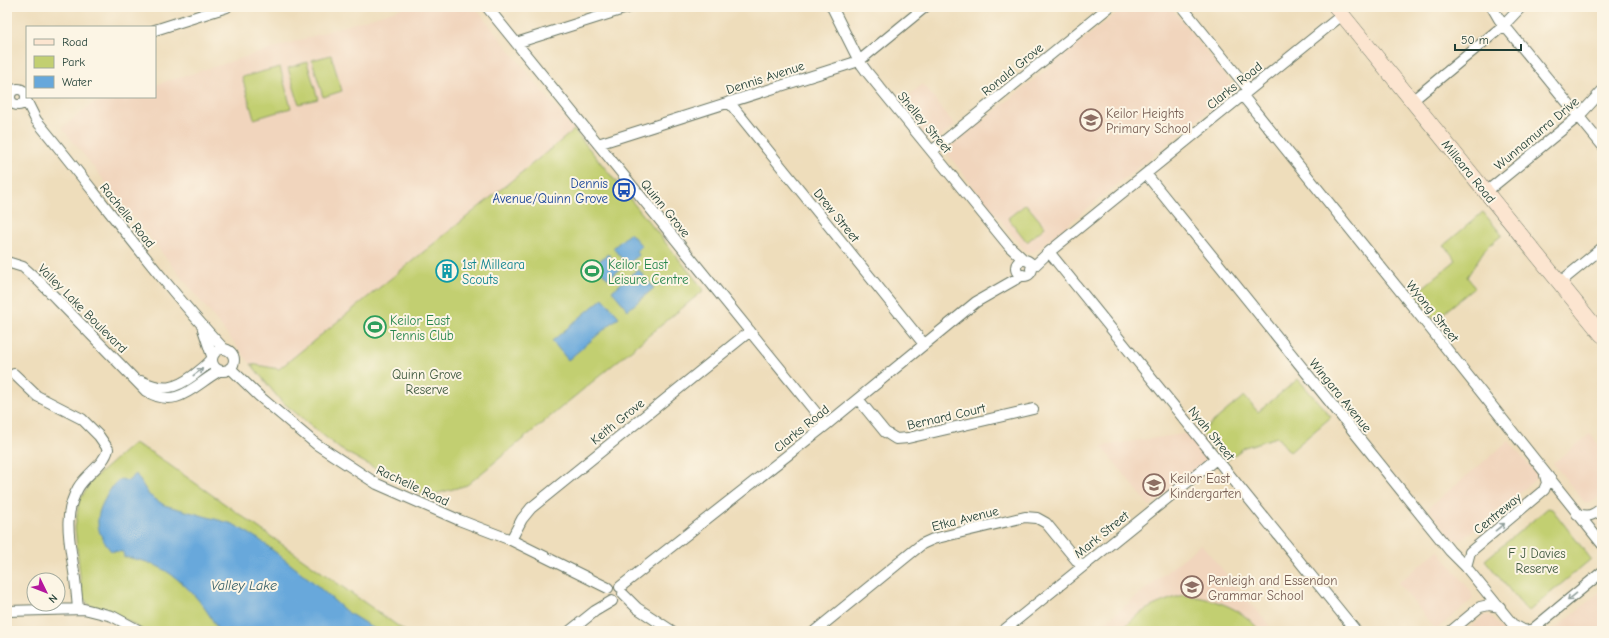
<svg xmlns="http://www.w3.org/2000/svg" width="1609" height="638" font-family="'Comic Neue',sans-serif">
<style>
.built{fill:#f1d5bd}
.green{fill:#c2cf71;stroke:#708652}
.water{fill:#67a8db;stroke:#437288}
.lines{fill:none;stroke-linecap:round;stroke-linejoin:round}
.minor-casing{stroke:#677563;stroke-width:12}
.secondary-casing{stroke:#677563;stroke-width:16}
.minor{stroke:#fff;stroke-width:10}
.secondary{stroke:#fce5d0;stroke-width:15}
.oneway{stroke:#8f9e9a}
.labels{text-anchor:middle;stroke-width:4;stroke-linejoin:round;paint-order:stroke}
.street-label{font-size:13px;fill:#1f3d34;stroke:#fcf5e5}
.education-label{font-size:13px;fill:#785e54;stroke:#fcf5e5;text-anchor:start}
.transit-label{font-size:13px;fill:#164399;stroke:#fcf5e5;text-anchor:end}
.culture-label{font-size:13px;fill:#0d838f;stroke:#fcf5e5;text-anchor:start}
.leisure-label{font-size:13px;fill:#27864d;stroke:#fcf5e5;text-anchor:start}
.park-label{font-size:13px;fill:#405a40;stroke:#fcf5e5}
.water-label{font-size:14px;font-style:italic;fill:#355d66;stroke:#fcf5e5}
</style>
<rect width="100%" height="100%" fill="#fcf5e5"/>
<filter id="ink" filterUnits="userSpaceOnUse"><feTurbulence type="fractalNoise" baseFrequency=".025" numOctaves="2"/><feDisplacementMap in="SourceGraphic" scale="8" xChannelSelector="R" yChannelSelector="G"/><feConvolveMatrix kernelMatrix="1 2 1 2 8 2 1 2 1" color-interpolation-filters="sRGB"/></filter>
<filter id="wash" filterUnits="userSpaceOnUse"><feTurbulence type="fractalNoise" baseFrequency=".012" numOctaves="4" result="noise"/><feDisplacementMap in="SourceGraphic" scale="16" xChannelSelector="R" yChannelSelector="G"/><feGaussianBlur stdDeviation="0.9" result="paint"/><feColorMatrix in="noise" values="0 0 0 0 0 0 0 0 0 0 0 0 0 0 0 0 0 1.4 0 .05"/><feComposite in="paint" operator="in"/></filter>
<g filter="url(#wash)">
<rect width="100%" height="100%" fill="#edb"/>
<path class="built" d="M406,7H475L574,130L279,369L251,364L62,128L91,104L115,97H155V85Z
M1124,7H1171L1232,84V91L1034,252H1026L948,155L949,148Z
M923,84L955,125L935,141L930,140L927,138L899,103Z
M1190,433L1206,454L1205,461L1150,506L1101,446Z
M1590,434L1602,448V494L1591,503H1585L1553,463Z
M1509,441L1536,474V479L1464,538L1455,541L1430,511L1429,507Z
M1201,544L1274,631H1094Z
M1438,550L1471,591L1473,599L1436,630L1398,583Z
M1602,590V631H1552Z
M1485,615L1491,616L1503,631H1465Z"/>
<path class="green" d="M331,55L342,91L323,97L312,60Z
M307,62L318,99L299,104L288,68Z
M280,67L291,108L254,119L242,77Z
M574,130L704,290L467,485L432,495H424L340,449L280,400L251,364L279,369Z
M1026,204L1045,227L1027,242L1008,218Z
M1483,212L1502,235L1485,249L1467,277L1475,287L1435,320L1415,294L1456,260L1444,245Z
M1298,379L1331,417L1290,452L1277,437L1245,447L1225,462L1201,432L1244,396L1258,412Z
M134,443L154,454L405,631H144L125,619L89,605L82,596L75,528L79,501L92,480Z
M1548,508L1552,509L1591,559L1529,611H1527L1485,560Z
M1183,595C1214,599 1240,606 1260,631H1122C1137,610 1160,602 1183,595Z"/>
<path class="water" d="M630,233L642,246L636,251L639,255L627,265L613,248Z
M608,254L621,269L608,279L595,264Z
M638,269L654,288L628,310L612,291Z
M603,298L619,317L568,360L552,341Z
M136,474L149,495L164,505L233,524L260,540L313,582L347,612L378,631H218C207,606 182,578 157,566C147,561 135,559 124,557L123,552L111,551C97,534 93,520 105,499C109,491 113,484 121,479L128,481Z"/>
</g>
<g filter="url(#ink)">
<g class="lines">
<g class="minor-casing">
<path id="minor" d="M487,7L826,425
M832,7L859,61L867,72L1009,246L1024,260
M1182,7L1249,90
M1492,7L1499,19L1602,145
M155,30L227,7
M516,43L630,7
M10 97a8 8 0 1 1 16 0a8 8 0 1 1-16 0Z
M1242,95L1430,328L1602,544
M26,100L36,120C99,196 156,276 223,348
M1412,101L1504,25L1521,7
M729,102L924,344
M598,144L859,61L925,7
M932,151L1109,7
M1146,174L1450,551L1466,567L1518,631
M1486,192L1579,116L1602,91
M1049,252L1356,631
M1016 268a8 8 0 1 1 16 0a8 8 0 1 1-16 0Z
M7,262L23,267L40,282L146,391C177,410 193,386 219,371
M1031,269L1049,252L1342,15
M1559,283L1602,248
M203,329L212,356
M212 360a11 11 0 1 1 22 0a11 11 0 1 1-22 0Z
M230,368L259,396L316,444L377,484L459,520L511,540L608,588
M14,374L37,396L82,419L99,436L108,449C105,464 86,474 78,488C62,516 70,542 74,572C76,584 77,597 78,609
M141,381C163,391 174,390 194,375C200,370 206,366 211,360
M858,399L885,432L896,439L908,438L1033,409
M1577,514C1589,517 1592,516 1602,508
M511,540L522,519L531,508L750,331
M1466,567L1470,552L1544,490L1547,483L1545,475
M620,587L826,425L976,302L1023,275
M623,594L637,608L672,631
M7,611L84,609L112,616L140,631
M1514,625L1525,631L1533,629L1602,572
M570,631L595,611L612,601
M815,631L922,544L933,539L1025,517L1037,518L1046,523L1082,567
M1003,631L1216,459
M1451,631L1480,607L1489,605L1500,607"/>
</g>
<g class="secondary-casing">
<path id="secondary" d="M1336,7L1602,335"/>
</g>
<use href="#minor" class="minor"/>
<use href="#secondary" class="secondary"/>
</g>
<defs><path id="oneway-shaft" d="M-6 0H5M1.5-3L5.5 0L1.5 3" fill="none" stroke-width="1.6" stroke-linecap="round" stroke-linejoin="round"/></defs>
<g class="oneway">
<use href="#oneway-shaft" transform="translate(198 372) rotate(-37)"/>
<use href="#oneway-shaft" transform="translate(1500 527) rotate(-39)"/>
<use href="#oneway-shaft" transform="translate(1572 597) rotate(141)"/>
</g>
</g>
<defs>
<g id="school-ring" transform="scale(1.15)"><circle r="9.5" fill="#fcf5e5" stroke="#8d6e63" stroke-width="1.5"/><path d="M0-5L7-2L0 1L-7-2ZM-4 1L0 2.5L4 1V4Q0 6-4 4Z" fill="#8d6e63"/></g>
<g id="bus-ring" transform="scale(1.15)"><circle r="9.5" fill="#fcf5e5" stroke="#1a4fb4" stroke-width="1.5"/><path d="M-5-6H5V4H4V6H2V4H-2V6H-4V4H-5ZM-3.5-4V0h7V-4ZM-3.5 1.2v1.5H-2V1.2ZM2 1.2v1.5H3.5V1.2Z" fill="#1a4fb4"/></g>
<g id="building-ring" transform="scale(1.15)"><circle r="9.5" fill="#fcf5e5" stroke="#0f9aa8" stroke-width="1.5"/><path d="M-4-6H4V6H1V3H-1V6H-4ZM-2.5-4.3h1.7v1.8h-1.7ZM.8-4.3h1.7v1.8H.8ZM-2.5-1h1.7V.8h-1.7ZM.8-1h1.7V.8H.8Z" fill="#0f9aa8"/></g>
<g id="stadium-ring" transform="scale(1.15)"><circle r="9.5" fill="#fcf5e5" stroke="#2e9e5b" stroke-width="1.5"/><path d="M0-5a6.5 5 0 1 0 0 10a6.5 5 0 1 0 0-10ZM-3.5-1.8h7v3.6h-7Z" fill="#2e9e5b"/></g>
</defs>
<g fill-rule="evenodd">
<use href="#school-ring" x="1091" y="120"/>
<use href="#bus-ring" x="624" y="190"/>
<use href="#building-ring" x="447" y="271"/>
<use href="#stadium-ring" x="592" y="271"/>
<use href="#stadium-ring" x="375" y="327"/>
<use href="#school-ring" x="1154" y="485"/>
<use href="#school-ring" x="1192" y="587"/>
</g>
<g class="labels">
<g class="street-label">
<text transform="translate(1012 69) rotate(-39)" y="5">Ronald Grove</text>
<text transform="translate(765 77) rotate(-18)" y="5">Dennis Avenue</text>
<text transform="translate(1234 85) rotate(-39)" y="5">Clarks Road</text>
<text transform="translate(925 122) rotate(50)" y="5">Shelley Street</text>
<text transform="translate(1536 133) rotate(-40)" y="5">Wunnamurra Drive</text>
<text transform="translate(1469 171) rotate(51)" y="5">Milleara Road</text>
<text transform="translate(666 208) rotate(51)" y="5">Quinn Grove</text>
<text transform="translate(128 215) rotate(51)" y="5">Rachelle Road</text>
<text transform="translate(837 215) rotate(51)" y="5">Drew Street</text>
<text transform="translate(83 308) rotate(45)" y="5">Valley Lake Boulevard</text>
<text transform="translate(1433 311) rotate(51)" y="5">Wyong Street</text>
<text transform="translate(1341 395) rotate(51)" y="5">Wingara Avenue</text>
<text transform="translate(946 416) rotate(-13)" y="5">Bernard Court</text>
<text transform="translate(617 421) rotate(-39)" y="5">Keith Grove</text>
<text transform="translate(801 428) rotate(-39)" y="5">Clarks Road</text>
<text transform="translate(1212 433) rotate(51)" y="5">Nyah Street</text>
<text transform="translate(413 485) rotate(25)" y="5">Rachelle Road</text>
<text transform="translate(1497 513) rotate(-39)" y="5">Centreway</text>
<text transform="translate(965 518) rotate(-14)" y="5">Etka Avenue</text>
<text transform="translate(1101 534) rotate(-39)" y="5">Mark Street</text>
</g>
<g class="education-label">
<text x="1106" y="118">Keilor Heights<tspan x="1106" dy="15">Primary School</tspan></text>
<text x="1170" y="483">Keilor East<tspan x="1170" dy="15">Kindergarten</tspan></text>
<text x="1208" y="585">Penleigh and Essendon<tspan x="1208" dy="15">Grammar School</tspan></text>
</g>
<g class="transit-label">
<text x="608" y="188">Dennis<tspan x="608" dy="15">Avenue/Quinn Grove</tspan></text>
</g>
<g class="culture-label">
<text x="462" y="269">1st Milleara<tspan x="462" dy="15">Scouts</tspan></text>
</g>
<g class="leisure-label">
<text x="608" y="269">Keilor East<tspan x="608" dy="15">Leisure Centre</tspan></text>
<text x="390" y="325">Keilor East<tspan x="390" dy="15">Tennis Club</tspan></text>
</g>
<g class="park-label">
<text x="427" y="379">Quinn Grove<tspan x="427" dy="15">Reserve</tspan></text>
<text x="1537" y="558">F J Davies<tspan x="1537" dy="15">Reserve</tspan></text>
</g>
<g class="water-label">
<text x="244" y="590">Valley Lake</text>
</g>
</g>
<rect width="1609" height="638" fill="none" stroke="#fcf5e5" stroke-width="24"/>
<rect x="26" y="26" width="130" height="72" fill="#fcf5e5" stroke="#a4ab9e"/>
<rect x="34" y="39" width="20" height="6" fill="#fce5d0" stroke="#a4ab9e"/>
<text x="62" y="46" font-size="12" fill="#1f3d34">Road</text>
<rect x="34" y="56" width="20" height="12" fill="#c2cf71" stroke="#a4ab9e"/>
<text x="62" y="66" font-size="12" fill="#1f3d34">Park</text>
<rect x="34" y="76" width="20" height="12" fill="#67a8db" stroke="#a4ab9e"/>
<text x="62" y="86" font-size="12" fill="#1f3d34">Water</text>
<g transform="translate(46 592) rotate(133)"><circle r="19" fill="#fcf5e5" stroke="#a4ab9e"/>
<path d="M0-3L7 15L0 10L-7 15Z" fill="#b5179e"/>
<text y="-6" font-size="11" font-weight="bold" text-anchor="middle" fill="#1f3d34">N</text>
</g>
<path d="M1455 44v6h66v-6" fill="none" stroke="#1f3d34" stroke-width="2"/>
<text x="1461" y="44" font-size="12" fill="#1f3d34" stroke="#fcf5e5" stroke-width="3" paint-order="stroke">50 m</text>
</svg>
